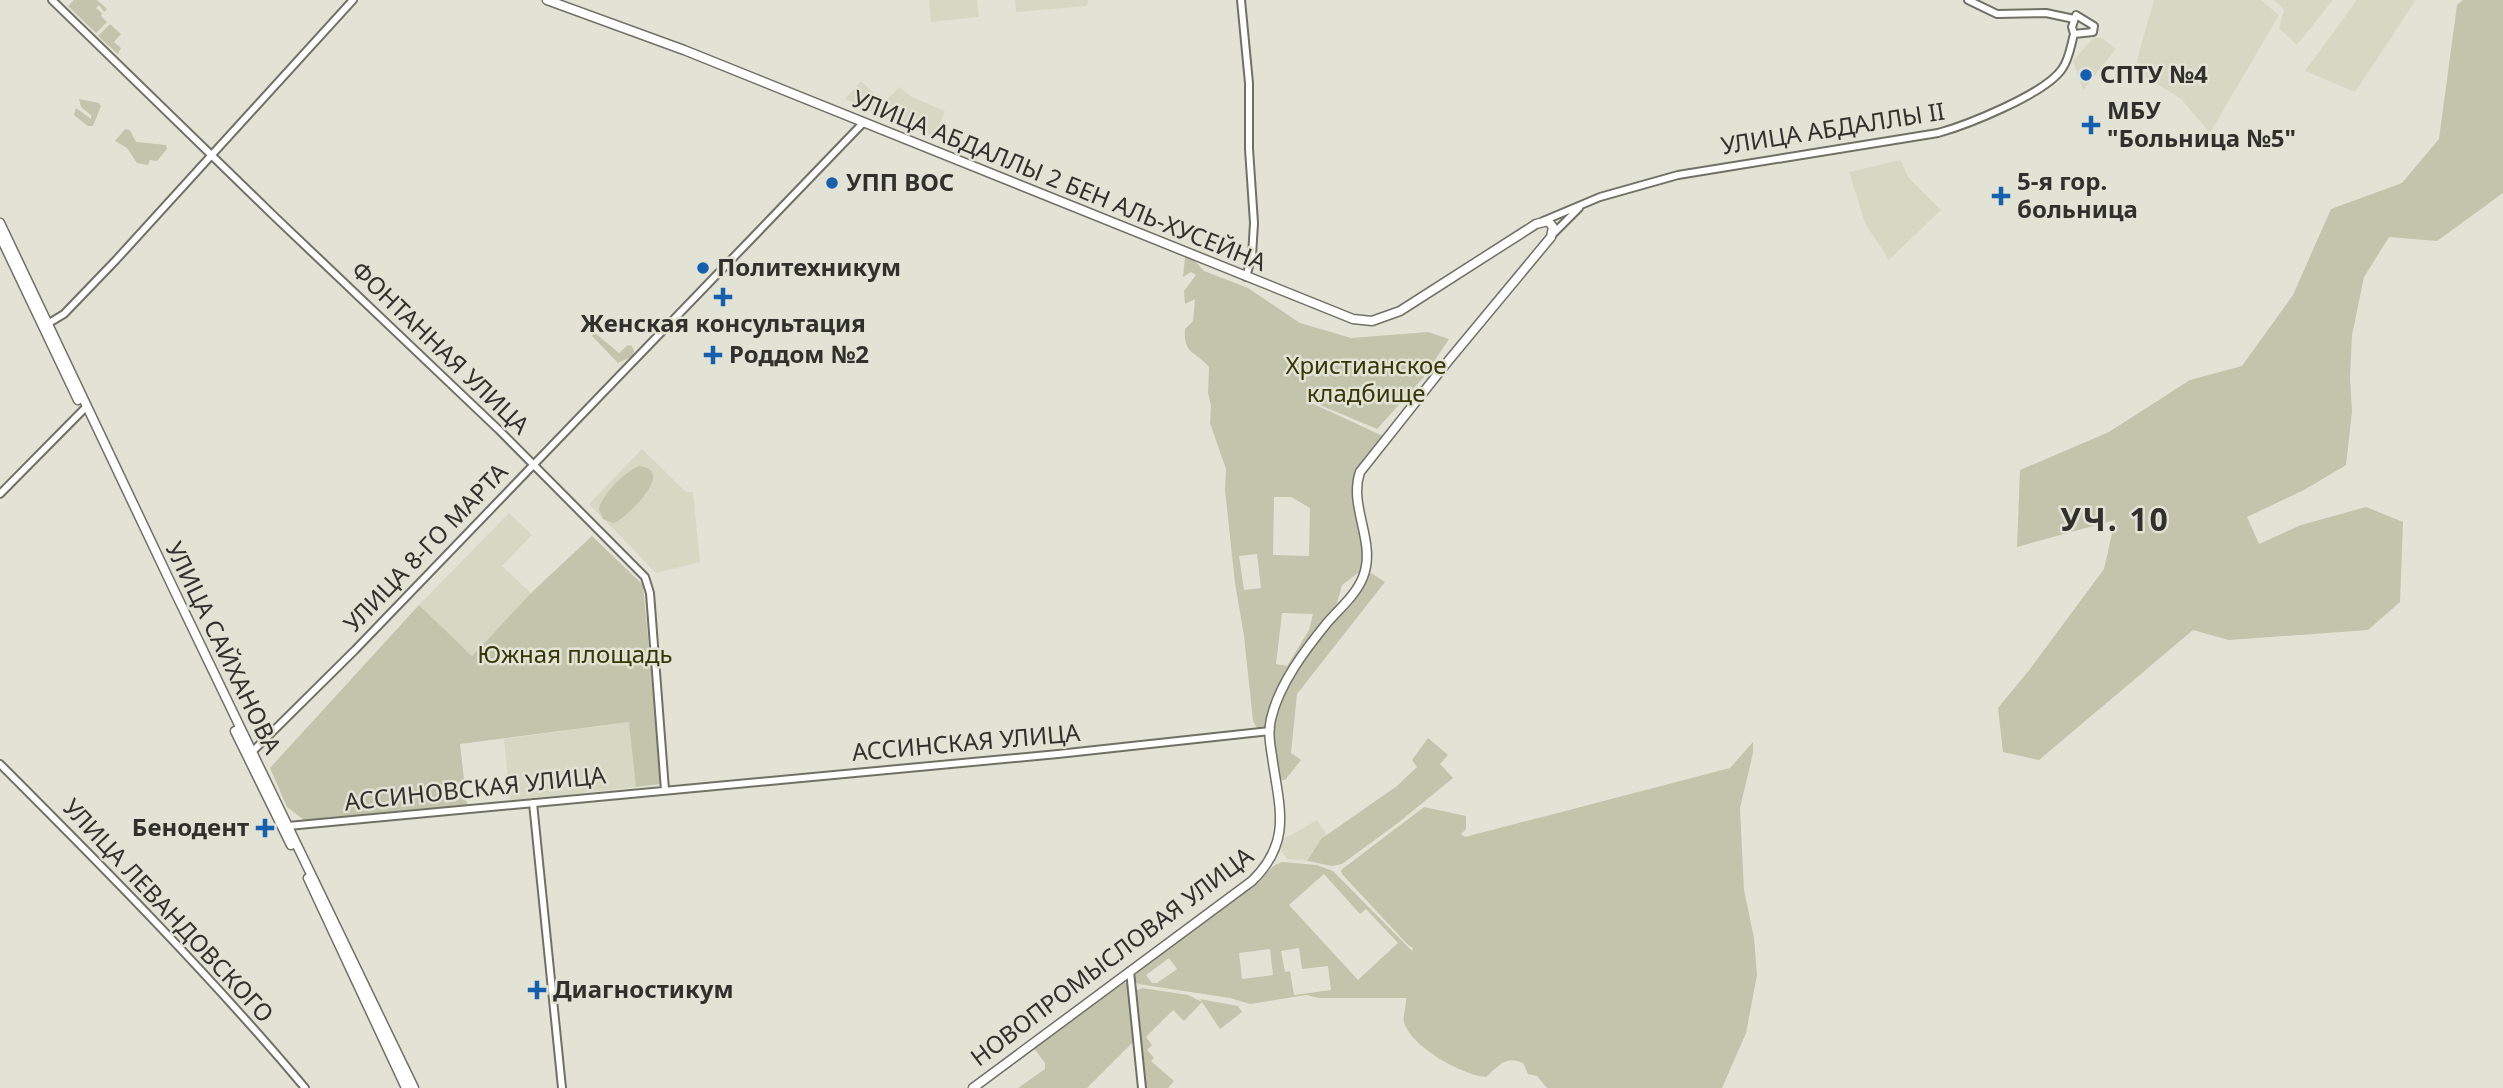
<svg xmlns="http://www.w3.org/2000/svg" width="2503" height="1088" font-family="'Noto Sans',sans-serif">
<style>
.built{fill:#d7d8c4}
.green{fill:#c2c4ab;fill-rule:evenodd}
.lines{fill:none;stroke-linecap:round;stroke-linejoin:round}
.minor-casing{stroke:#707165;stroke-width:10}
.major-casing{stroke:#707165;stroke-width:11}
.minor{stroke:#fff;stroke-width:6}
.major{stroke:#fff;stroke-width:8}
.poi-dot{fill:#1460af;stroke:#e2e3d5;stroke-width:2.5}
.labels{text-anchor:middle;stroke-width:5;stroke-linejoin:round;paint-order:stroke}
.poi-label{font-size:24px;font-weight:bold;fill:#30312c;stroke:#e2e3d5;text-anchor:start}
.street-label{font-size:24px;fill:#30312c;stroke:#e2e3d5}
.park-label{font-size:24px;fill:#353505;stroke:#e2e3d5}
.district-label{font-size:32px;font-weight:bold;letter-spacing:2px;fill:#30312c;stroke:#e2e3d5}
</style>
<rect width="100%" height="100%" fill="#e2e3d5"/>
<path class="built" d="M929,0H977L979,17L931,22Z
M1015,0H1088V3L1086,6L1016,12Z
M2154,0H2261L2279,15L2210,133L2180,98L2136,71L2138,56Z
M2274,0H2333L2297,45L2279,28L2284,10Z
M2357,0H2416L2355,92L2305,71Z
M2093,38H2102L2116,49L2083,90L2073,61Z
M861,81L884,103L899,87L912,97L945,111L935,137L879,115L845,99Z
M1900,160L1909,178L1941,210L1889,260L1865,223L1849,172Z
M642,449L686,492H693L700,562L656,573L589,504Z
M509,513L532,535L502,566L531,593L472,656L419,605Z
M630,722L636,787L510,801L504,739Z
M1317,820L1327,835L1321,839L1307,861L1287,859L1281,851V839L1289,836Z"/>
<path class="green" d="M74,0H97L107,9L104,12L99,5L96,8L102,13L101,16L107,22L96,33L68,6Z
M2463,0H2503V193L2437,241L2389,237L2364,277L2352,335L2350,377L2352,412L2346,465L2304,490L2247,517L2259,544L2301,525L2366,507L2403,522L2400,602L2368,630L2229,640L2193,630L2039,760L2003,752L1998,708L2030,669L2104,569L2115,520L2017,547L2020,470L2109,432L2190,380L2242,366L2293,295L2331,209L2402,183L2439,139L2457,5Z
M110,24L121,34L114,42L121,48L118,54L98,36Z
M79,99L99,103L101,106L93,126H88L74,115L76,108L91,119V115L81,107Z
M125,129L130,130L136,142L166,145L167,149L157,161L150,160L148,165L137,163L127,148L115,141Z
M1185,257L1194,260L1204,271L1248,288L1300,323L1351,338L1428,332L1449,339L1423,378L1377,429L1308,400L1307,401L1383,436C1373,448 1359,461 1354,476C1346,498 1370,538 1362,570L1342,585L1335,610L1317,631L1266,727L1262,729L1257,728L1253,721L1244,636L1235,583L1225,490L1226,469L1210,423L1211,405L1208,393L1209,367C1196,351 1183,355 1185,329L1193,321L1195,299L1185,304L1184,291L1196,275L1191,272L1183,277ZM1274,497H1291L1310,508L1309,556L1273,555ZM1257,554L1261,588L1244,590L1239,556ZM1282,613L1313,614L1309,630L1287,666L1276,664Z
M594,332L619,353L628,345L632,346L634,351L633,356L618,363L592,336Z
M639,466C676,470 630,513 618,521L613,523L603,519L599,509C602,494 626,471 639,466Z
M592,536L643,585L662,784L636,787L629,722L460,744L467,805L304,820L287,807L270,768L419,605L472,656L531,593Z
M1371,573L1385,582L1297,694L1291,753L1301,760L1285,780H1280C1273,760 1269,732 1276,711C1287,671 1325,629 1352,599C1359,591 1364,580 1371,573Z
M1428,738L1448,755L1440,764L1453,778L1398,823L1342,864L1332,866L1307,861L1321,839L1397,786L1417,767L1412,760Z
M1753,742V753L1740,808L1744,890L1754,938L1757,975L1746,1033L1722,1088H1547L1537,1076L1528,1074L1523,1063C1505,1055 1499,1066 1486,1077C1462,1075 1414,1048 1405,1025C1401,1017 1407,1007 1406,998H1319L1306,995L1250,1004L1230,998L1138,984L1134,980L1137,971L1245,890L1275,865L1282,862L1317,865L1333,871L1412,951L1413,948L1408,945L1342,874L1341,870L1424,807L1466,816V829L1461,834L1465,837L1730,768ZM1324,874L1360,914L1366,909L1398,943L1358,980L1289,905ZM1299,948L1302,969L1328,966L1331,990L1294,995L1290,971L1285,972L1281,951ZM1270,949L1273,975L1242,979L1239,953ZM1169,958L1177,969L1157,983H1152L1146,975Z
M1122,982L1129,984L1135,1040L1087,1088H1018L1045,1069V1063L1033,1047Z
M1142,988L1188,995L1202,1002L1184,1021L1173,1010L1146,1037L1152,1045L1147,1050L1154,1058L1151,1061L1174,1081L1168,1088H1145L1136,997L1137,990Z
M1200,999L1238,1006L1242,1012L1220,1029Z"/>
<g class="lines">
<g class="minor-casing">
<path id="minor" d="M52,0L274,216L499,430L645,577L650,593L665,790
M1241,0L1249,83V149L1254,223L1252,256L1246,277
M1968,0L1997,14L2046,13L2074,19
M1543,221L1600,197L1678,175L1938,133C1967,125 2045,94 2062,69C2069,60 2071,45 2074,34L2093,32L2094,26L2076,15L2072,27L2074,34
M1552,235L1579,208
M49,323L64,314L116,260L353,0
M0,494L87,406
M249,755L355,650L863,123
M0,764C105,869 209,974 305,1088
M533,803L562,1088
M288,826L1058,754L1270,731
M1130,971L1142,1088"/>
</g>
<g class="major-casing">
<path id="major" d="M547,0L684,50L1353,319L1372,321L1400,311L1536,224L1548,221L1553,227L1551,237L1449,360L1360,472C1348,507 1377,542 1363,577C1356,595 1339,609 1327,623C1305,650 1279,684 1271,719C1268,732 1270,744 1272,756C1279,807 1293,841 1252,881L973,1088
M0,223L175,592L414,1088
M0,236L78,400
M235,731L291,845
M308,878L406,1088"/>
</g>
<use href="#minor" class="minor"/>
<use href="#major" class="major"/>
</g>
<g class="poi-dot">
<circle cx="2086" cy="75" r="7"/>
<path d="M2087.5 114.5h7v7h7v7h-7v7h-7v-7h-7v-7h7z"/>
<circle cx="832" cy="183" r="7"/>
<path d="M1997.5 185.5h7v7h7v7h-7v7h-7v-7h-7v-7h7z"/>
<circle cx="703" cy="268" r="7"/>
<path d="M719.5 286.5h7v7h7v7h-7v7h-7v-7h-7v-7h7z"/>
<path d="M709.5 344.5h7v7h7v7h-7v7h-7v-7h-7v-7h7z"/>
<path d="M261.5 817.5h7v7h7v7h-7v7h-7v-7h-7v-7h7z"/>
<path d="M533.5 979.5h7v7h7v7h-7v7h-7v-7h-7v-7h7z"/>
</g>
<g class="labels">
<g class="poi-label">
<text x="2100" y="83">СПТУ №4</text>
<text x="2107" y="119">МБУ<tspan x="2107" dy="28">"Больница №5"</tspan></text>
<text x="2017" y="190">5-я гор.<tspan x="2017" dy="28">больница</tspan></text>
<text x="846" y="191">УПП ВОС</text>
<text x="717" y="276">Политехникум</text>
<text x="723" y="332" text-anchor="middle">Женская консультация</text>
<text x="729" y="363">Роддом №2</text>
<text x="249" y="836" text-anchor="end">Бенодент</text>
<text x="553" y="998">Диагностикум</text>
</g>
<g class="street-label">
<text transform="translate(1833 129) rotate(-9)" y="8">УЛИЦА АБДАЛЛЫ II</text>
<text transform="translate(1059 181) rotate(22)" y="8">УЛИЦА АБДАЛЛЫ 2 БЕН АЛЬ-ХУСЕЙНА</text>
<text transform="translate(440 348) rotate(44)" y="8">ФОНТАННАЯ УЛИЦА</text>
<text transform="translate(426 548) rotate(-46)" y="8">УЛИЦА 8-ГО МАРТА</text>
<text transform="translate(223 648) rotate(64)" y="8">УЛИЦА САЙХАНОВА</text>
<text transform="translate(966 743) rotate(-5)" y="8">АССИНСКАЯ УЛИЦА</text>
<text transform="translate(475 789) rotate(-6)" y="8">АССИНОВСКАЯ УЛИЦА</text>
<text transform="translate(168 911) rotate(47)" y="8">УЛИЦА ЛЕВАНДОВСКОГО</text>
<text transform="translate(1112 957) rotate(-37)" y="8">НОВОПРОМЫСЛОВАЯ УЛИЦА</text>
</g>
<g class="park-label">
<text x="1366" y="374">Христианское<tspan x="1366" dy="28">кладбище</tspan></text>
<text x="575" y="663">Южная площадь</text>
</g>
<g class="district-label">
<text x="2115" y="531">УЧ. 10</text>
</g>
</g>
</svg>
